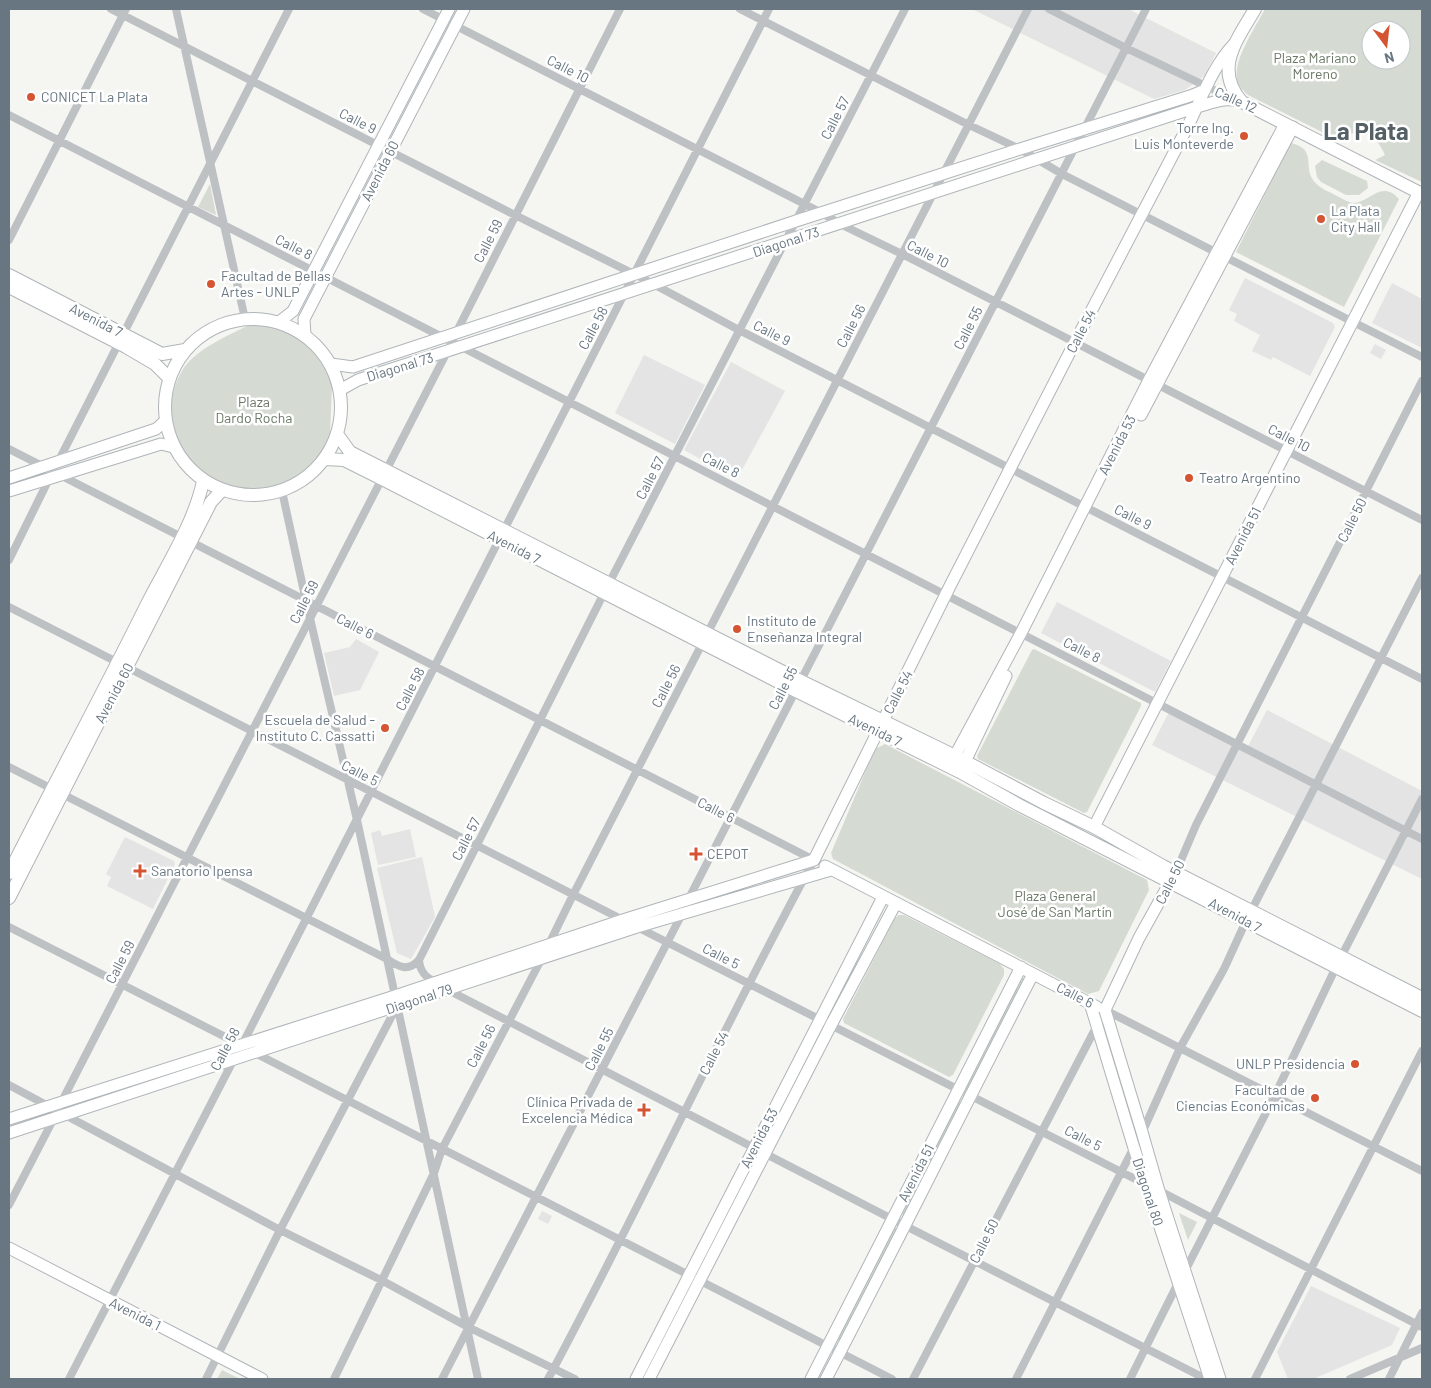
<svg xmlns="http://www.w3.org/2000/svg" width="1431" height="1388" font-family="Barlow,sans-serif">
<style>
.built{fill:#e3e4e3}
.green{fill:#d5dad2;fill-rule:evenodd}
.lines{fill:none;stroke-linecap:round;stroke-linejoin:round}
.secondary-casing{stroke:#afb5b9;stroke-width:13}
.primary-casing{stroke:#b0b5b8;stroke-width:14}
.street{stroke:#bdc1c4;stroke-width:8}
.secondary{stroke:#fff;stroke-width:11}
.primary{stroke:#fff;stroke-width:12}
.poi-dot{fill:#d55532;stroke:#fff;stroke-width:2}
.labels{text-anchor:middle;stroke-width:5;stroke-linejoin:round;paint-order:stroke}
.park-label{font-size:14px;fill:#697865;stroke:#fff}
.street-label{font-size:14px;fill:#677681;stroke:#fff}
.poi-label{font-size:14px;fill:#677681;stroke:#fff;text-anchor:start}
.town-label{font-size:24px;font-weight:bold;fill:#545f66;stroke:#fff}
</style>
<rect width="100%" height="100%" fill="#f5f5f2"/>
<path class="built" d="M972,9H1128L1216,53L1204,76L1185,90L1154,99Z
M1245,278L1333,323L1335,327L1310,376L1273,357L1271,360L1252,351L1260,335L1234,321L1237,314L1229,310Z
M1392,283L1422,299V348L1372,323Z
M1375,344L1386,350L1381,359L1370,353Z
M644,355L705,385L675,444L615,413Z
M731,362L785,391L737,479L684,450Z
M1057,602L1171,661L1155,692L1041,633Z
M356,639L379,652L360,690L334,696L324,653L350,647Z
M1267,710L1422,791V879L1152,745L1169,712L1245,752Z
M410,829L416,857L378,865L371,833L380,830L382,836Z
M125,837L174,861L175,864L153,909L107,886L111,877L106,874Z
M422,857L435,917L411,959L397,953L377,868Z
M542,1211L552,1216L548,1224L538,1219Z
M1311,1286L1400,1328L1392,1345L1313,1379H1288L1277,1352Z"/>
<path class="green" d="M1265,9H1422V182L1375,160L1385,155C1373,128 1358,130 1334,138L1248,95C1243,90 1238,86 1237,79C1233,60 1256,26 1265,9ZM1371,30H1401V60H1371Z
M1291,143C1317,149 1303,166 1313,180C1318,188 1330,192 1339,197C1343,199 1348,202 1353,203C1370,203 1381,179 1399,199L1344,307L1236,252Z
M1322,160L1367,181L1368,188L1359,195H1346L1321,182L1317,177L1315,166Z
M210,184L216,215L198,207Z
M247,326C255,326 264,325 271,326C299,331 323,359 332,384L330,434C327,449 316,460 304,470C281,491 242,494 214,479C176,459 159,409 182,371C193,351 227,336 247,326Z
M1034,649L1141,703V706L1087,812L1084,813L978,759L977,756L1032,650Z
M885,744L1147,880L1149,890L1099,991L1088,994L833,859L831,853L875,749Z
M899,915H904L1000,964L1004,969V975L953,1075L949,1077L844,1023L843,1019L895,918Z
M1021,977L1025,979L968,1091L964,1089Z
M958,1101L962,1103L904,1215L900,1213Z
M1179,1213L1197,1222L1188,1240Z
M894,1227L898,1229L841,1341L837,1339Z
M222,1370L240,1379H217Z"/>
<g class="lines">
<g class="secondary-casing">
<path id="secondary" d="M279,322L293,311L449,9
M305,335L304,319L464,9
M331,364L353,367L796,221L1020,149L1190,96L1205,90
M340,390L358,380L1197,107C1212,103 1226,96 1242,102
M1141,415L1293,127
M9,478L156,429L165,421
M9,491L161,444L173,447
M951,763L1021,633L1149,380L1285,124
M961,770L1006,676
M1094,827L1419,192
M814,860L951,584L1075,342L1189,124C1202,97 1213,66 1234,44
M825,866L1097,1007
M1090,1003L1134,1148L1210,1379
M1105,1010L1142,1132L1159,1191L1220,1379
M1105,1010L1139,938L1174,875
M9,1119L395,996L623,920L814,860
M9,1133L637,927L831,870
M9,1248L262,1379
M636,1379L883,897
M649,1379L831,1025L896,903
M811,1379L1021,967
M826,1379C896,1245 963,1109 1033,974"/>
</g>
<g class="primary-casing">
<path id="primary" d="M1255,9C1237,40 1213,69 1242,102L1422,194
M9,275L162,354L185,350
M9,287L126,347L155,364L169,378
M165 407a88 88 0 1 1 176 0a88 88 0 1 1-176 0Z
M337,434L350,452L801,681L955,756L1044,803L1094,827L1163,866L1422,998
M325,459L344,460L382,479L796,691L960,772L1019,805L1422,1011
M9,873C55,782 103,693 148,602C167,565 195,521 203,481
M9,898L211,502L222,490"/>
</g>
<path class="street" d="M111,9L515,215L642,278L739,330L1422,679
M176,9L245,319
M423,9L822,213L840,224L902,254L1422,520
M740,9L969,125L1020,149L1062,174L1422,357
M1049,9L1126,48L1231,98
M9,115L1422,839
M9,240L126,9
M456,333L620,9
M9,449L814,860C721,1031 640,1208 548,1379
M58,462L289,9
M282,491L306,601L357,820L478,1379
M9,560L50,477
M9,607L625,921
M9,767L387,959C399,967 408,972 419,960L604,593L905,9
M1176,872L1196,825L1422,381
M687,902L1146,9
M635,926L1147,1185
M9,927L243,1046
M548,946L573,895L1028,9
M419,960C420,972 426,978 436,982
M448,990L892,1219L1206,1379
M241,1047L769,9
M253,1052L892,1379
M9,1085L280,1230L381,1280L468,1327L575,1379
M61,1103L448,350
M1142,1133L1180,1048L1224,969L1246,921L1422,578
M1158,1190L1422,1327
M9,1205L54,1118
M1184,1273L1275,1095L1336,967L1422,799
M69,1379L234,1059
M206,1379L280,1230L397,1006
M334,1379L434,1173L442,1149L543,956
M442,1379L683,912
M913,1379L1105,1010L1422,1171
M1016,1379L1134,1147
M1130,1379L1178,1283
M1255,1379L1422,1051
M1350,1379L1422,1348
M1389,1379L1422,1313"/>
<use href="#secondary" class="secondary"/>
<use href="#primary" class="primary"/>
</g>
<g class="poi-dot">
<circle cx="31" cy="97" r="5"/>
<circle cx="1244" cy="136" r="5"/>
<circle cx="1321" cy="219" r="5"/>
<circle cx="211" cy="284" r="5"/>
<circle cx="1189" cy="478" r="5"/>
<circle cx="737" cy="629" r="5"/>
<circle cx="385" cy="728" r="5"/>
<path d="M693.5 846.5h5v5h5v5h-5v5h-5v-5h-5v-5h5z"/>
<path d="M137.5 863.5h5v5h5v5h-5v5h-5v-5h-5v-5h5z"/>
<circle cx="1355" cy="1064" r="5"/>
<circle cx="1315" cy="1098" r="5"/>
<path d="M641.5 1102.5h5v5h5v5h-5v5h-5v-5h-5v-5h5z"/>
</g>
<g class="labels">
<g class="park-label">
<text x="1315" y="63">Plaza Mariano<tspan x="1315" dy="16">Moreno</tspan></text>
<text x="254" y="407">Plaza<tspan x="254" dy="16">Dardo Rocha</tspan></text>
<text x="1055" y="901">Plaza General<tspan x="1055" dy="16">José de San Martín</tspan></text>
</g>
<g class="street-label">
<text transform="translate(568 69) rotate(27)" y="5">Calle 10</text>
<text transform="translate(1236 100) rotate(24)" y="5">Calle 12</text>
<text transform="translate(835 118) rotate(-63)" y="5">Calle 57</text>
<text transform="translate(358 121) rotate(27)" y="5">Calle 9</text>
<text transform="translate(380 171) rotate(-63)" y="5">Avenida 60</text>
<text transform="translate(488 241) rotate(-63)" y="5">Calle 59</text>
<text transform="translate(786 242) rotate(-18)" y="5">Diagonal 73</text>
<text transform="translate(294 247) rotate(27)" y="5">Calle 8</text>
<text transform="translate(928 254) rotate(27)" y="5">Calle 10</text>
<text transform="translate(96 320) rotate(27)" y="5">Avenida 7</text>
<text transform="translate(851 326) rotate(-63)" y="5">Calle 56</text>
<text transform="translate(593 328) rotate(-62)" y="5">Calle 58</text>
<text transform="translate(968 328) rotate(-63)" y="5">Calle 55</text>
<text transform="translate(1081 331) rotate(-63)" y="5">Calle 54</text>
<text transform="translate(772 333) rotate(27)" y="5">Calle 9</text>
<text transform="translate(400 367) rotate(-17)" y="5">Diagonal 73</text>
<text transform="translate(1289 438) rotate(27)" y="5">Calle 10</text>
<text transform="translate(1117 445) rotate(-63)" y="5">Avenida 53</text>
<text transform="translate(721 465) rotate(27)" y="5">Calle 8</text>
<text transform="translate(650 478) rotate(-63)" y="5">Calle 57</text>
<text transform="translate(1133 517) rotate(27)" y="5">Calle 9</text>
<text transform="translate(1352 520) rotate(-63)" y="5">Calle 50</text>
<text transform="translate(1243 536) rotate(-63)" y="5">Avenida 51</text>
<text transform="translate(514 547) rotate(27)" y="5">Avenida 7</text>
<text transform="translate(304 602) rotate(-63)" y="5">Calle 59</text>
<text transform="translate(355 626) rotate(27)" y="5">Calle 6</text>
<text transform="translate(1082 650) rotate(27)" y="5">Calle 8</text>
<text transform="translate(666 686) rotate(-63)" y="5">Calle 56</text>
<text transform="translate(783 688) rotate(-63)" y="5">Calle 55</text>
<text transform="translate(410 689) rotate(-63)" y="5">Calle 58</text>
<text transform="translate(898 692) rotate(-63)" y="5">Calle 54</text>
<text transform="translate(114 693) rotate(-62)" y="5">Avenida 60</text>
<text transform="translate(875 730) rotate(26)" y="5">Avenida 7</text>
<text transform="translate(360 773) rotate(27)" y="5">Calle 5</text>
<text transform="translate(716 810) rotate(27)" y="5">Calle 6</text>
<text transform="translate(466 839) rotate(-63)" y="5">Calle 57</text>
<text transform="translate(1170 882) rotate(-63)" y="5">Calle 50</text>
<text transform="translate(1235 915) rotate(28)" y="5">Avenida 7</text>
<text transform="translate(721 956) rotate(27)" y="5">Calle 5</text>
<text transform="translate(120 962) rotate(-63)" y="5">Calle 59</text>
<text transform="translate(1075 995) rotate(27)" y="5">Calle 6</text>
<text transform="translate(419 999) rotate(-18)" y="5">Diagonal 79</text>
<text transform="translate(481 1046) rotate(-63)" y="5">Calle 56</text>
<text transform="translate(225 1049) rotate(-62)" y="5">Calle 58</text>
<text transform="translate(599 1049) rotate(-63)" y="5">Calle 55</text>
<text transform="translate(714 1053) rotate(-63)" y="5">Calle 54</text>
<text transform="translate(759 1138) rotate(-63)" y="5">Avenida 53</text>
<text transform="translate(1083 1138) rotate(27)" y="5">Calle 5</text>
<text transform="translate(916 1173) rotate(-63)" y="5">Avenida 51</text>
<text transform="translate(1148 1192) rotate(72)" y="5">Diagonal 80</text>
<text transform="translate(984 1241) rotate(-63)" y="5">Calle 50</text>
<text transform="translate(135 1314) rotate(27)" y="5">Avenida 1</text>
</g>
<g class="poi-label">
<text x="41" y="102">CONICET La Plata</text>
<text x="1234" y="133" text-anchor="end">Torre Ing.<tspan x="1234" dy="16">Luis Monteverde</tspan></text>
<text x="1331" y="216">La Plata<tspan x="1331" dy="16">City Hall</tspan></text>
<text x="221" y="281">Facultad de Bellas<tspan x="221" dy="16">Artes - UNLP</tspan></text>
<text x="1199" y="483">Teatro Argentino</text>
<text x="747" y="626">Instituto de<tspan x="747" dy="16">Enseñanza Integral</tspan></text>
<text x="375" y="725" text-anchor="end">Escuela de Salud -<tspan x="375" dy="16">Instituto C. Cassatti</tspan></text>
<text x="707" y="859">CEPOT</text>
<text x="151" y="876">Sanatorio Ipensa</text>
<text x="1345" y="1069" text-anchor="end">UNLP Presidencia</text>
<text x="1305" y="1095" text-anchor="end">Facultad de<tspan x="1305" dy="16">Ciencias Económicas</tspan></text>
<text x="633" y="1107" text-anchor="end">Clínica Privada de<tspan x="633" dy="16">Excelencia Médica</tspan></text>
</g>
<g class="town-label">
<text x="1366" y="140">La Plata</text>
</g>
</g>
<rect width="1431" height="1388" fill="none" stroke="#677681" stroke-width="20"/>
<g transform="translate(1386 45) rotate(165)"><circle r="24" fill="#ffffff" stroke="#c2c8cd"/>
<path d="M0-4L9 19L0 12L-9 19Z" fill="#d55532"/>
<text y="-8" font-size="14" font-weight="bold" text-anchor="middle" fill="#677681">N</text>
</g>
</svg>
